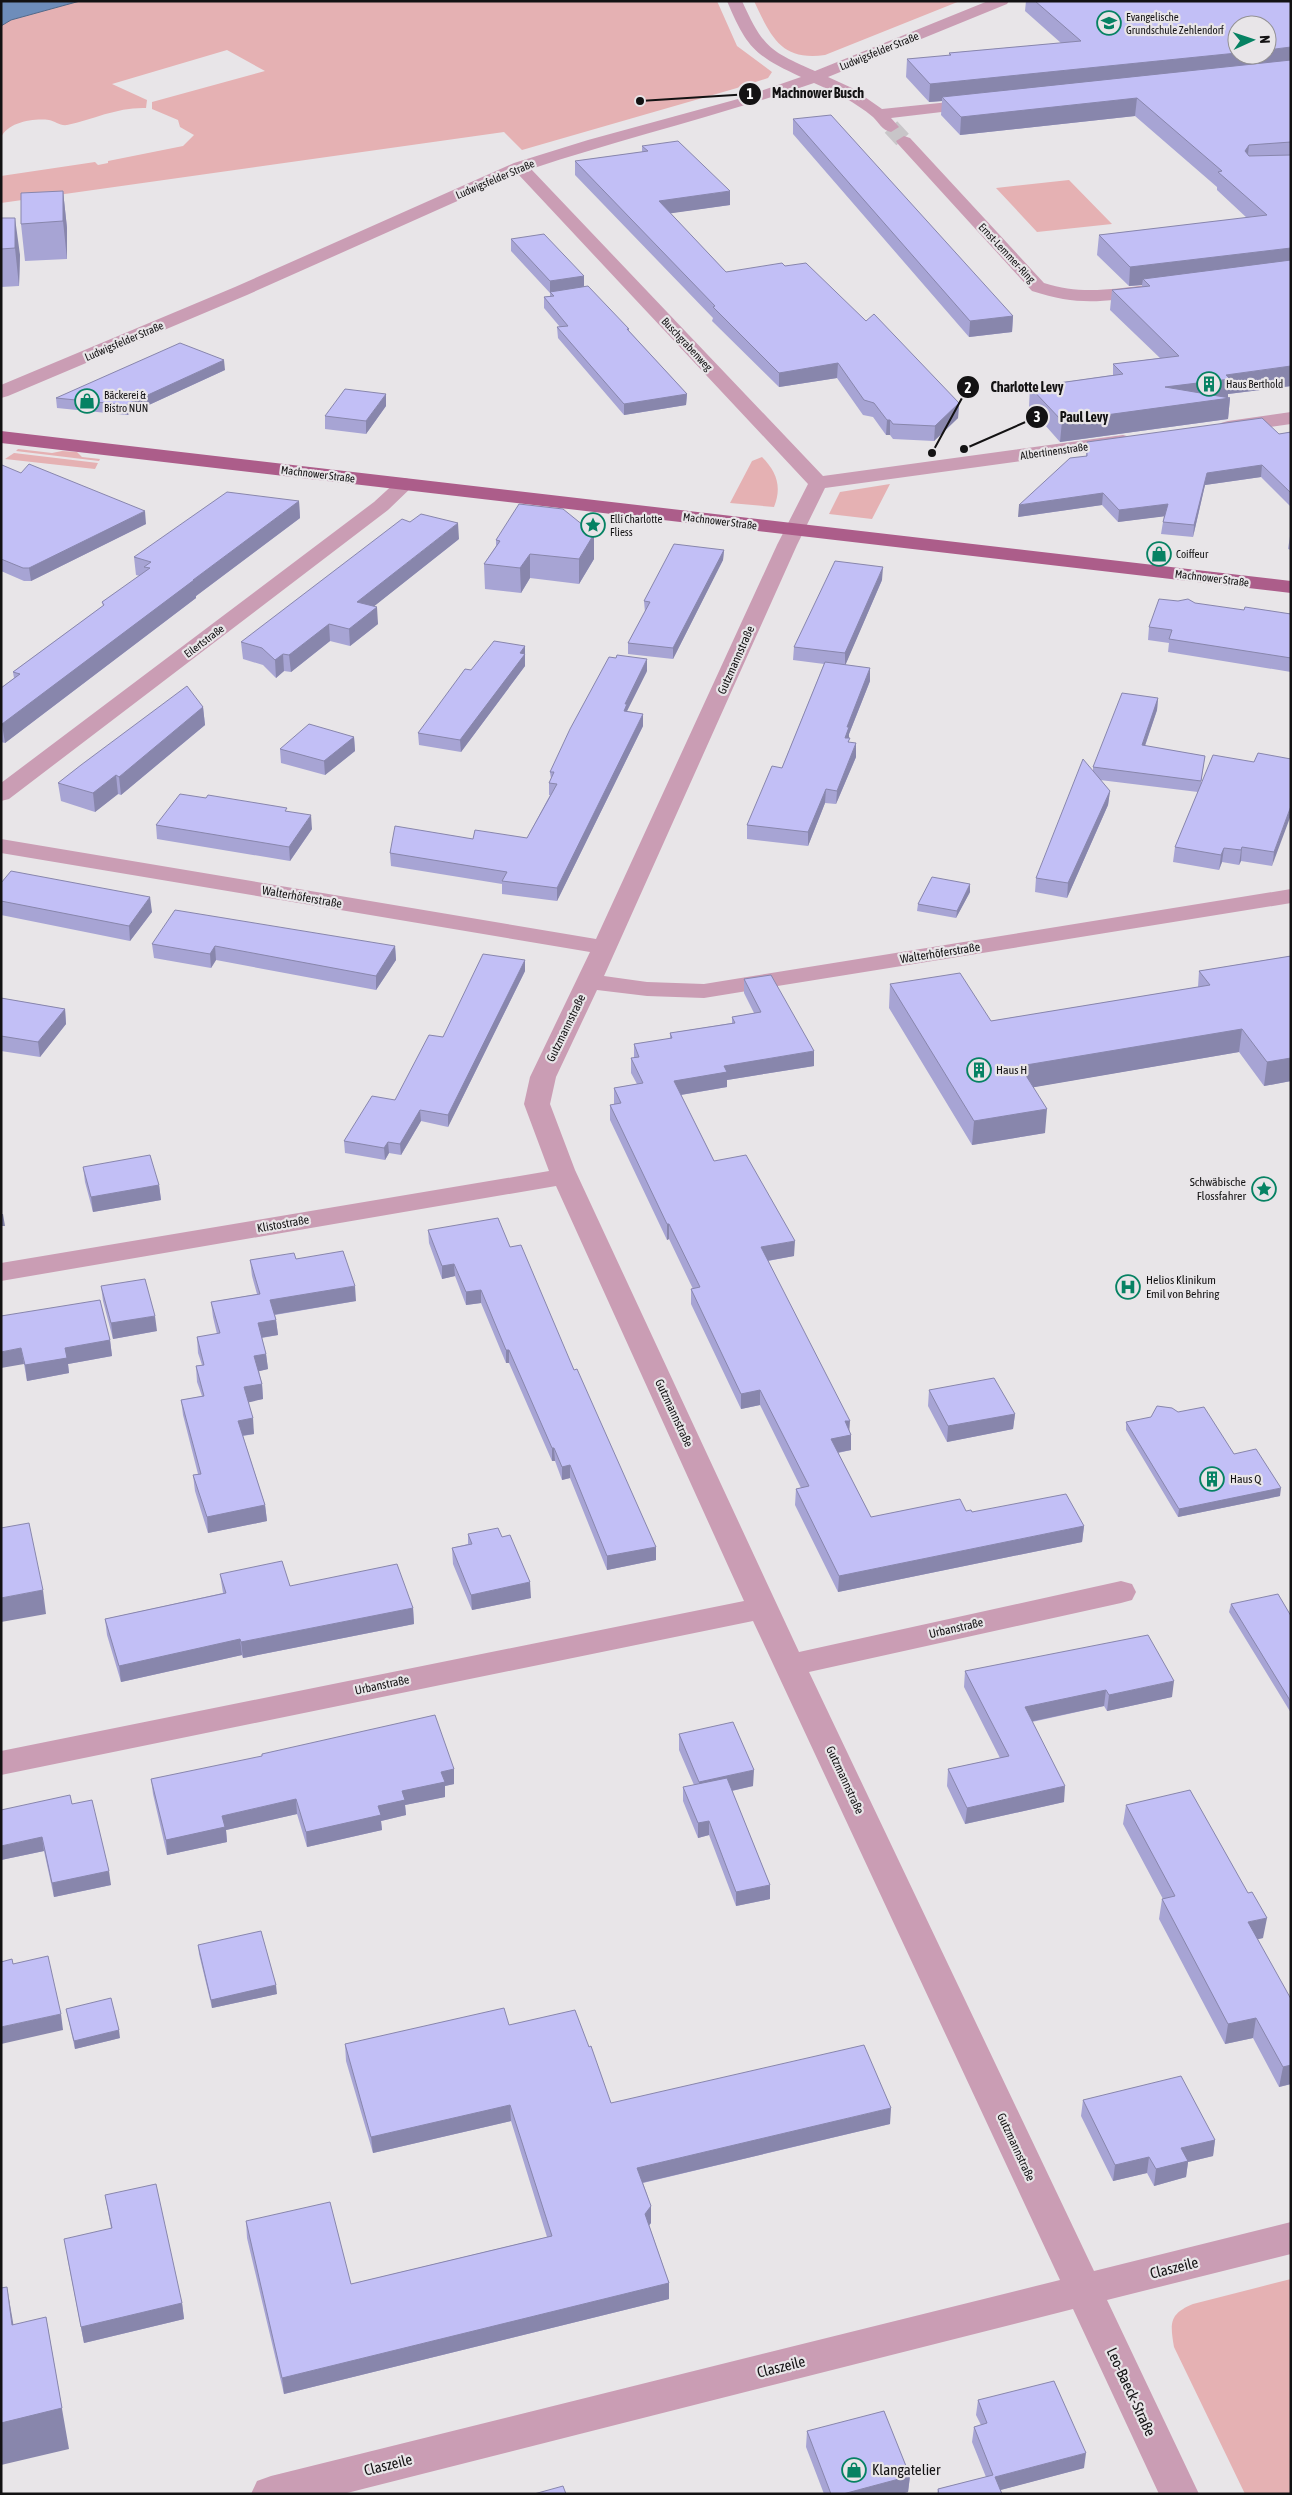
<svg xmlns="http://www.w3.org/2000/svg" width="1292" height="2495" font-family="'Asap Condensed',sans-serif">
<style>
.green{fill:#e5b1b3}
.water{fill:#6e8dba;stroke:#536888}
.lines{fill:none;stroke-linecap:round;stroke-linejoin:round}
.minor-tunnel{stroke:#c8c5c8;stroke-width:17;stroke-dasharray:17 9;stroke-linecap:butt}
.minor{fill:#ca9db4;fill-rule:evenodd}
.major{fill:#ac5d8a;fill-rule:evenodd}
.wall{fill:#a7a4d4}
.shaded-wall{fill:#8886ac}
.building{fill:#c2bff6;stroke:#8886ac}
.labels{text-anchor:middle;stroke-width:4.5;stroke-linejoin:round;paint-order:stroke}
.far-poi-label{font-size:11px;fill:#131213;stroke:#e8e5e8;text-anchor:start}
.far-street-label{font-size:11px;fill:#131213;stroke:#e8e5e8}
.street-label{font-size:12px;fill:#131213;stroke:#e8e5e8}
.poi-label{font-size:12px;fill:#131213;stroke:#e8e5e8;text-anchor:start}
.near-street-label{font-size:15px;fill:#131213;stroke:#e8e5e8}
.near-poi-label{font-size:15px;fill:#131213;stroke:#e8e5e8;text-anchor:start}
.leader{fill:none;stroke:#131213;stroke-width:2}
.callout-dot{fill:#131213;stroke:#e8e5e8;stroke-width:2}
.mark-label{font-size:15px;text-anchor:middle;font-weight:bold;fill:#fff}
.callout-label{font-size:14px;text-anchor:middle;font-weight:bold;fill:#131213;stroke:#e8e5e8;stroke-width:4.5;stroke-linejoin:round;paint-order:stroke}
</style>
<rect width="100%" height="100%" fill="#e8e5e8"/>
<path class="green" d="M80,1H717L737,46L772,72L768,78L737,88L522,150L504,132L1,203V176L95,162L98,165L108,163V161L183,146L194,135L180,127L178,120L152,109V102L265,71L227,50L112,84L147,100L146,108C118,107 94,119 67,125C60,126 55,121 49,120C34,118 7,122 1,138V26L11,20Z
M754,1H960L825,55C781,61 771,37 754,1Z
M1069,180L1112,224L1037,232L996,188Z
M18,449L52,453L62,451L77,452L82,457L100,459L99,461L16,451Z
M14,453L98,463L95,469L5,459Z
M762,457C777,472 782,487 774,507L730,503L752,461Z
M890,484L872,519L829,514L840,492Z
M1291,2279V2494H1245L1174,2347C1170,2323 1169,2314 1193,2304Z"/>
<path class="water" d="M1,1H80L11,20L1,26Z"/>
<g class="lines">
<path class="minor-tunnel" d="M891,127L904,141"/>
<path class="minor" d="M727,1H742C763,47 769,51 815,71L988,1H1009L1007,4L828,77L852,88L882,109L978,99L984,101L986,104L984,107L891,118L899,127L891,132C882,130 879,123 873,117C855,102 835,92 814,83C721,115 625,138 531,169L823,476L1123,435L1130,437L1133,441L1130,445L1123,447L825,488L797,545L604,976L647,982L704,984L1291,889V903L704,998L647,996L597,990L556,1077L550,1104L575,1170L799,1652L1121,1581L1132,1584L1136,1592L1132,1600L1121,1603L809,1672L1094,2271L1291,2222V2254L1107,2300L1199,2494H1159L1073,2309L343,2494H251L257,2481L271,2476L1060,2280L753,1621L1,1775V1751L744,1601L556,1186L1,1281V1263L549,1171L524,1104L530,1077L590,952L1,853V839L596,939L777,545L808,484L518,174L247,295L8,396L1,398V385L235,287L514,163L588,140L738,99L801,77C754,55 747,48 727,1Z
M904,136L910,138L1044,283C1080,295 1112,289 1149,285L1155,286L1158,290L1155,294L1149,295C1102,302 1078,306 1032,291L898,144L896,141Z
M1291,412V424L1228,433L1221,431L1218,427L1221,423L1228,421Z
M405,478L412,480L415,484L388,510L9,799L1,801V783L374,502L398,480Z"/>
<path class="major" d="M1,431L1291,581V593L1,443Z"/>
</g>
<path class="wall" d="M1026,1H1291V386L1228,394V398H1230L1228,419L1060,442L1029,407L1030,387L1113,375V364L1160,358L1110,310L1112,290L1142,287V285L1129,286L1097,255L1099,235L1247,218L1217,190V187L1135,116L960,135L941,115L942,101L929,102L906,77L907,59L949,56V53L1061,43L1025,11Z
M793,119L1013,316L1012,332L969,337L793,134Z
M642,146L730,205L670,213L726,272L785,266L866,321L959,403L958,418L934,441L893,439L890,435H886L873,417L863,415L837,378L779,387L712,321L713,318L575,175V161L642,152Z
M63,191L67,228V259L25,261L21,224Z
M1,218L20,255L19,286L1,287Z
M511,239L584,276V287L629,329V331L687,394L686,405L624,415L558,338L557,327H560L544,308V297L550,296V293L511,251Z
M225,370L127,415L57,408L56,398Z
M386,406L366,434L325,429V416Z
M1291,432V507L1261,477L1205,485L1193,537L1161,534L1164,516L1118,522L1102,505L1018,517L1086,456L1087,442L1279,434Z
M1,466L146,524L31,581H24L1,571Z
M299,501L300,518L196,596V598L5,743L1,742V688L14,678L13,672L103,606L102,602L140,576L136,575L134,557Z
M1291,530V550L1288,549Z
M594,534V559L579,584L530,578L521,593L485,589L484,564L496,546V540Z
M459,539L374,606L378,624L350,646L330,641L291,672L284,671L276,678L263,665L243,659L241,642Z
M724,550L723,560L673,659L628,654V643L645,612L644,601Z
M882,580L845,665L870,681L849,734V743L856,757L836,804L825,803L808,846L747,839V825L782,768L824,664L793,660L794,647Z
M1244,610L1291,614V672L1168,652L1169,643L1148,640L1149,627Z
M525,646V666L461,752L419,745L418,733L471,670Z
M647,671L627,711L643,714V726L557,901L502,894V884L391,866L390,853L473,839L527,838L550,795H549V783L551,779L550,772Z
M1158,698L1157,710L1145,746L1205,756L1201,783L1254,762L1291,759L1272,866L1241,861L1239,865L1222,862L1219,870L1173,862L1175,847L1198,792L1100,780L1110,791L1108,805L1067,898L1035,892L1036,878L1093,771V767Z
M203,707L205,725L121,795L118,794L95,812L61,801L58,783Z
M354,737L355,751L325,775L281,763L280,749Z
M287,811L312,829L290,861L157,839L156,825Z
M1,883L152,912L130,941L1,915Z
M970,892L956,918L917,911L918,904Z
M152,944L395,946L396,960L376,990L216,960L211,968L154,958Z
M1291,956V1081L1264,1086L1239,1052L1033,1087L1045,1133L972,1145L889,1008L890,984L991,1021L1198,987L1199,971Z
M525,960V971L448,1127L421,1121L401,1155L389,1153L385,1160L345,1153L344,1141L395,1100L443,1037Z
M744,979L814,1066L727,1080V1087L681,1095L714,1161L794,1256L768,1261L851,1435V1450L838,1453L871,1517L966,1511L972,1512L1084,1526L1082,1542L838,1592L795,1505L796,1489L801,1488L760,1405L741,1409L691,1304V1289H693L669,1239L667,1240L610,1120V1105L614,1104V1088L637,1084L631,1073V1058H634V1044L670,1039V1033L732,1023V1017L754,1013L744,993Z
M1,998L65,1009L66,1024L40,1057L1,1051Z
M83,1167L159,1185L161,1200L93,1212L85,1182Z
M428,1230L510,1247L574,1370L656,1560L607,1570L570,1478L562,1480L555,1461H552L509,1363H506L481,1303L466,1305L455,1276L442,1279L429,1243Z
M296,1259L356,1301L275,1315L276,1320L278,1335L262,1338L266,1354L268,1369L259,1371L262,1384L263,1399L248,1402L254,1434L243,1436L265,1505L267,1521L208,1533L195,1491L193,1475L198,1474L183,1415L181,1400L202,1396L197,1382L196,1366L202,1365L198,1353L197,1337L217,1334L213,1317L211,1302L257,1294L252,1276L250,1260Z
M101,1286L157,1331L113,1339L103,1301Z
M1,1316L110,1340L112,1356L68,1364L69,1373L27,1381L24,1364Z
M929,1390L1015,1414L1013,1429L947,1442L928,1406Z
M1126,1422L1280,1496L1178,1517L1126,1430Z
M468,1534L531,1598L472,1610L453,1564L452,1548L468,1544Z
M220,1574L413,1608L414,1624L243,1658L242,1655L121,1682L107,1635L105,1619L223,1593Z
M1231,1604L1291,1616V1713L1229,1612Z
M965,1671L1172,1697L1107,1711L1104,1706L1032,1722L1064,1802L965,1824L947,1786L948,1769L1000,1758L964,1687Z
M679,1734L753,1786L732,1791L770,1885V1899L736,1906L709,1835L698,1838L683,1801V1787L694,1785L679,1750Z
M454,1769V1784L445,1786V1797L405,1805L406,1815L381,1821L382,1830L307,1847L297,1814L226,1830L227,1842L167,1855L153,1794L151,1779Z
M72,1804L111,1885L54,1897L44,1851L1,1860Z
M1126,1805L1263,1938L1258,1939L1291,2084L1279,2087L1253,2038L1225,2044L1159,1919L1162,1899H1163L1123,1824Z
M198,1945L277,1994L212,2008L199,1954Z
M66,2009L120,2038L75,2049Z
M509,2025L611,2103L890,2124L643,2183L651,2206V2223L649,2225L669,2283V2299L284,2394L247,2238L246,2221L351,2284L547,2237L511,2121L373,2153L346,2061L345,2044Z
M1083,2100L1215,2140L1213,2156L1188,2162L1186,2177L1154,2186L1147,2173L1113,2181L1081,2116Z
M105,2195L182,2303L184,2319L84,2343L67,2256L111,2228Z
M978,2400L1084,2468L1000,2490L1002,2494H937L938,2489L986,2477L972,2442L974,2427L981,2425L976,2415Z
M807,2431L910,2476L908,2492L901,2494H824L806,2447Z"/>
<path class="shaded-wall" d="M1291,47V65L942,97V101L929,102L930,84L1237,53V55H1267V50Z
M1137,98L1135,116L960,135L961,117Z
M1249,145L1247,163L1245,151Z
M63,191L67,228V259L63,221Z
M730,191V205L659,215V201Z
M15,218L20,255L19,286L15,248Z
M1291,248V267L1143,279L1142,285L1129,286L1130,267Z
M584,276V288L550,292V293V281Z
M1013,316L1012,332L969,337L970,321Z
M224,360L225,370L127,415L126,405Z
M838,363L837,378L779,387V373Z
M1291,366V386L1228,394V399L1230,398L1228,419L1060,442L1062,421L1165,387L1226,375Z
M386,394V406L366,434V421Z
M687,394L686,405L624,415V404Z
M959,403L958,418L934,441L935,426Z
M887,420H890V435H886Z
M1262,465L1261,477L1205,485L1193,537L1194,525L1207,473Z
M1103,493L1102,505L1018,517L1019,505Z
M299,501L300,518L196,596V598L5,743L2,724L193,580Z
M1168,504L1167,516L1118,522L1119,510Z
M145,511L146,524L31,581L29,568Z
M458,523L459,539L358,619L357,602Z
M594,534V559L579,584V559Z
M724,550L723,560L673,659V648Z
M530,554V578L521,593L520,568Z
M883,567L882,580L845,666V653Z
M377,607L378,624L350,646L349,629Z
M329,624L330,641L291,672L289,655Z
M525,646V666L461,752L460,740Z
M283,654L284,671L276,678L275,660Z
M647,659V671L627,711V716L624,711L625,704Z
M870,668V681L849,734V741L845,738L847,727Z
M1158,698L1157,710L1141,757L1142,745Z
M203,707L205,725L121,795L119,777Z
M643,714V726L557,901V888Z
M354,737L355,751L325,775L324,761Z
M856,743V757L836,804L837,791Z
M116,775L118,794L95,812L93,793Z
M826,789L825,803L808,846V832Z
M1110,791L1108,805L1067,898L1068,883Z
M1291,806V815L1272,866L1274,852Z
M311,815L312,829L290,861L289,847Z
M1242,847L1241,861L1239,865L1241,850Z
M1224,848L1222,862L1219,870L1221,855Z
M970,884V892L956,918L957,911Z
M150,897L152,912L130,941L129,926Z
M215,946L216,960L211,968L210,954Z
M395,946L396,960L376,990V976Z
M525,960V971L448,1127V1115Z
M65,1009L66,1024L40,1057L38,1042Z
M1242,1029L1239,1052L1018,1090L1020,1066Z
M814,1051V1066L727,1080V1087L674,1096V1081L724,1066Z
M1291,1058V1081L1264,1086L1267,1062Z
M1047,1109L1045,1133L972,1145L974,1121Z
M420,1110L421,1121L401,1155L400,1144Z
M388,1142L389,1153L385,1160L384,1148Z
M159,1185L161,1200L93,1212L91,1197Z
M1,1214H3L5,1226H1Z
M667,1224H669V1239L667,1240Z
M795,1241L794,1256L761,1262V1247Z
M454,1264L455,1276L442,1279V1266Z
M355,1286L356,1301L272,1315L270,1300Z
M481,1290V1303L466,1305V1292Z
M155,1316L157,1331L113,1339L111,1323Z
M276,1320L278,1335L259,1338L258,1323Z
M110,1340L112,1356L68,1364L69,1373L27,1381L25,1365L65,1348Z
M21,1348L24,1364L1,1368V1352Z
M506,1350H509V1363H506Z
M266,1354L268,1369L256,1372L254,1356Z
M262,1384L263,1399L246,1403L244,1387Z
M760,1390V1405L741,1409V1394Z
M1015,1414L1013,1429L947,1442L948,1426Z
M253,1418L254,1434L239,1436L238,1421Z
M845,1421H850L849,1435H851V1450L830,1454L831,1439Z
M552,1448H554L555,1461H552Z
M570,1465V1478L562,1480V1467Z
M1281,1488L1280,1496L1178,1517L1179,1509Z
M265,1505L267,1521L208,1533L207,1517Z
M1084,1526L1082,1542L838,1592L839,1576Z
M656,1547V1560L607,1570V1556Z
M530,1582L531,1598L472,1610L471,1595Z
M43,1590L46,1614L1,1622V1598Z
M413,1608L414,1624L243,1658L241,1642Z
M240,1639L242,1655L121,1682L119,1666Z
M1174,1681L1172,1697L1107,1711L1109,1695Z
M1106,1690L1104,1706L1024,1723L1025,1707Z
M454,1769V1784L445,1786V1797L405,1805L406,1815L381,1821L382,1830L307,1847L306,1832L378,1806L402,1791L441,1772Z
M754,1770L753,1786L699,1798V1782Z
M1065,1786L1064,1802L965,1824L967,1808Z
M296,1799L297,1814L226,1830L227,1842L167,1855L166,1840L222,1816Z
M709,1821V1835L698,1838V1823Z
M42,1837L44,1851L1,1860V1846Z
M109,1871L111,1885L54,1897L52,1883Z
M770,1885V1899L736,1906V1892Z
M1267,1918L1263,1938L1245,1942L1248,1922Z
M276,1985L277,1994L212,2008L211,2000Z
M61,2014L63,2030L1,2044V2027Z
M1256,2018L1253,2038L1225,2044L1228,2024Z
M119,2030L120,2038L75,2049L74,2041Z
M1291,2065V2084L1279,2087L1283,2067Z
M510,2105L511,2121L373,2153L371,2137Z
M891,2108L890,2124L637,2184V2168Z
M1215,2140L1213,2156L1188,2162L1186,2177L1154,2186L1156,2169L1181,2148Z
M1149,2157L1147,2173L1113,2181L1115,2165Z
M651,2206V2223L645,2230V2214Z
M669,2283V2299L284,2394L282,2378Z
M7,2287L14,2328L12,2325Z
M182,2303L184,2319L84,2343L81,2327Z
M46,2317L69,2449L1,2465V2423Z
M1086,2453L1084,2468L993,2492L995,2477Z
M910,2476L908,2492L901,2494H843Z"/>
<path class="building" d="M1035,1H1291V47L1267,50V25H1237V53L930,84L907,59L951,55L949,53L1081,41Z
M1291,60V142L1249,145L1245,151L1249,156L1291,155V248L1130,267L1099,235L1267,215L1218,172L1222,171L1137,98L961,117L942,97Z
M831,115L1013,316L970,321L793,119Z
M678,141L730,191L659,201L726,272L782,263L785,266L806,263L866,321L874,314L959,403L935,426L893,424L890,420H887L874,403L864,400L838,363L779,373L713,307L715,306L575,161L648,151L642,146Z
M63,191V221L21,224V193Z
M1,218H15V248L1,249Z
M544,234L584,276L550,281L511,239Z
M1291,260V366L1226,375L1230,379L1165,387L1230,398L1062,421L1030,387L1123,374L1113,364L1179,356L1112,290L1150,286L1143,279Z
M588,286L629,329H627L687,394L624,404L557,327L568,326L544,297L554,296L550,292Z
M180,343L224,360L126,405L56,398Z
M345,389L386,394L366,421L325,416Z
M1262,418L1279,434L1291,432V493L1262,465L1207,473L1194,525L1163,522L1168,504L1119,510L1103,493L1019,505L1070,458L1087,456V442Z
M29,464L145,511L29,568H23L1,559V466L2,465L21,473Z
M227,492L299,501L193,580H194L2,724H1V688L20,674L13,672L104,605L102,602L150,568L144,567L151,562L134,557Z
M519,504L563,509L594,534L579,559L530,554L520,568L484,564L500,541L496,540Z
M421,514L458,523L357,602L377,607L349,629L329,624L289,655L283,654L275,660L262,648L241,642L402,519L410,522Z
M674,544L724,550L673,648L628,643L650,602L644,601Z
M835,561L883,567L845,653L794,647Z
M1159,599L1178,601L1188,599L1195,603L1244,610L1245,607L1291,614V658L1169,639L1172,630L1149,627Z
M494,641L525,646L520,653L525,654L460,740L418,733L465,669L471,670Z
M617,655L647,659L625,704H627L624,711L643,714L557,888L502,881L507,872L390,853L395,826L473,839L475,830L527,838L557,784L549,783L554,772H550L570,729L609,657L616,658Z
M825,662L870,668L847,727H849L845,738H850L848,742L856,743L837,791L826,789L808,832L747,825L772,766L782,768Z
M187,686L203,707L119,777L116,775L93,793L58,783L81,765Z
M1122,693L1158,698L1142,745L1205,756L1201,781L1093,767Z
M309,724L354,737L324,761L280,749Z
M1258,753L1291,759V806L1274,852L1242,847L1241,850L1224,848L1221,855L1175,847L1213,755L1254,762Z
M1083,759L1110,791L1068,883L1036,878Z
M180,794L206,798L208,795L287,808L285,811L311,815L289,847L156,825Z
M11,871L150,897L129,926L1,901V883Z
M932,877L970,884L957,911L918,904Z
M175,910L395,946L376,976L215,946L210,954L152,944Z
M483,954L525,960L448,1115L420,1110L400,1144L388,1142L384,1148L344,1141L372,1096L395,1100L429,1035L443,1037Z
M1291,956V1058L1267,1062L1242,1029L1020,1066L1047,1109L974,1121L890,984L960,973L991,1021L1210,985L1199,971Z
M771,975L814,1051L724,1066L727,1072L674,1081L714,1161L746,1155L795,1241L761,1247L850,1421H845L851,1435L831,1439L871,1517L960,1499L966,1511L971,1510L972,1512L1066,1494L1084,1526L839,1576L796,1489L809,1486L760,1390L741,1394L691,1289L700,1287L669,1224H667L610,1105L621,1103L614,1088L643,1083L631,1058L639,1057L634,1044L672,1038L670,1033L735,1023L732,1017L761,1012L744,979Z
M1,998L65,1009L38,1042L1,1036Z
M150,1155L159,1185L91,1197L83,1167Z
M498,1218L510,1247L521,1245L574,1370L577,1369L656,1547L607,1556L570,1465L562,1467L554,1448H552L509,1350H506L481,1290L466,1292L454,1264L442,1266L428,1230Z
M343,1251L355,1286L270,1300L276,1320L258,1323L266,1354L254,1356L262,1384L244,1387L253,1418L238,1421L265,1505L207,1517L193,1475L201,1474L181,1400L204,1396L196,1366L204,1365L197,1337L220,1333L211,1302L260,1294L250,1260L294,1253L296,1259Z
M145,1279L155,1316L111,1323L101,1286Z
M100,1300L110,1340L65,1348L67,1358L25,1365L21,1348L1,1352V1316Z
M994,1378L1015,1414L948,1426L929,1390Z
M1157,1406L1172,1408L1178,1412L1204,1407L1234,1454L1256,1449L1281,1488L1179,1509L1126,1422L1151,1417Z
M29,1523L43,1590L1,1598V1528Z
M498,1528L502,1537L510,1535L530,1582L471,1595L452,1548L472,1544L468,1534Z
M282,1561L290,1586L397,1564L413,1608L241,1642L240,1639L119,1666L105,1619L226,1593L220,1574Z
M1278,1594L1291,1616V1702L1231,1604Z
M1148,1635L1174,1681L1109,1695L1106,1690L1025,1707L1065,1786L967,1808L948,1769L1009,1756L965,1671Z
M435,1715L454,1769L441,1772L445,1782L402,1791L405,1800L378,1806L381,1815L306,1832L296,1799L222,1816L225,1827L166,1840L151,1779L262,1756V1754Z
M733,1722L754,1770L699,1782L679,1734Z
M727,1778L770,1885L736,1892L709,1821L698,1823L683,1787Z
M1190,1790L1248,1893L1252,1892L1267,1918L1248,1922L1291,1999V2065L1283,2067L1256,2018L1228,2024L1162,1899L1175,1896L1126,1805Z
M70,1795L72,1804L92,1800L109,1871L52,1883L42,1837L1,1846V1810Z
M261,1931L276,1985L211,2000L198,1945Z
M48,1956L61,2014L1,2027V1962L12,1959L13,1964Z
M111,1998L119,2030L74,2041L66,2009Z
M504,2008L509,2025L575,2010L589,2047L591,2046L611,2103L864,2045L891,2108L637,2168L651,2206L645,2214L669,2283L282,2378L246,2221L330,2202L351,2284L552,2236L510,2105L371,2137L345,2044Z
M1181,2076L1215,2140L1181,2148L1188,2161L1156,2169L1149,2157L1115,2165L1083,2100Z
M156,2184L182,2303L81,2327L64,2239L112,2228L105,2195Z
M7,2287L12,2325L46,2317L62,2408L1,2423V2288Z
M1054,2381L1086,2453L995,2477L1002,2494H939L938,2489L993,2475L974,2427L987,2423L978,2400Z
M884,2411L910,2476L843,2494H831L807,2431Z
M563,2486L566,2494H534Z"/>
<defs>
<g id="school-ring" transform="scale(1.25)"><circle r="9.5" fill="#e8e5e8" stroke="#068263" stroke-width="1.5"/><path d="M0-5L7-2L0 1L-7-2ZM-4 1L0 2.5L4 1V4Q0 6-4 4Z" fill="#068263"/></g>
<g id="building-ring" transform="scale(1.25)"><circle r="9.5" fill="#e8e5e8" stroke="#068263" stroke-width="1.5"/><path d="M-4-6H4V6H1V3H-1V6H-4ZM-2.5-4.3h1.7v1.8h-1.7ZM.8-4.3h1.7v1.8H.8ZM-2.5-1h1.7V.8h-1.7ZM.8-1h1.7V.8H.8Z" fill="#068263"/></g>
<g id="shop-ring" transform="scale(1.25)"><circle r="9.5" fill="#e8e5e8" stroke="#068263" stroke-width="1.5"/><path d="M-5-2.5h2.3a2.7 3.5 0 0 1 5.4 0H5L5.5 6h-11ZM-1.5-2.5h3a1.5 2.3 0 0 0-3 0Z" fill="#068263"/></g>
<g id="sight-ring" transform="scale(1.25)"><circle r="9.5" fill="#e8e5e8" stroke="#068263" stroke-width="1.5"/><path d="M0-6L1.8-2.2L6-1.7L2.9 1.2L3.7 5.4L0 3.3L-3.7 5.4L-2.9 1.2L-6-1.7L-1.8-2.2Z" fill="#068263"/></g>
<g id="hospital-ring" transform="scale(1.25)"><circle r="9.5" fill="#e8e5e8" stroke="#068263" stroke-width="1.5"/><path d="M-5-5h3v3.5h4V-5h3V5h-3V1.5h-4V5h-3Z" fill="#068263"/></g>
</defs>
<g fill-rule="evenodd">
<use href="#school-ring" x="1109" y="23"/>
<use href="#building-ring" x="1209" y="384"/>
<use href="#shop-ring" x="87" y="401"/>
<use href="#sight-ring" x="593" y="525"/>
<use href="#shop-ring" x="1159" y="554"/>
<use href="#building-ring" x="979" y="1070"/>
<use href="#sight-ring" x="1264" y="1189"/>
<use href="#hospital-ring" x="1128" y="1287"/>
<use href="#building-ring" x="1212" y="1479"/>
<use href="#shop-ring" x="854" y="2470"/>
</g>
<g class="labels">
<g class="far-poi-label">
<text x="1126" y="21">Evangelische<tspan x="1126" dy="13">Grundschule Zehlendorf</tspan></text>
<text x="1226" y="388">Haus Berthold</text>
<text x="104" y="399">Bäckerei &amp;<tspan x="104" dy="13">Bistro NUN</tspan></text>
<text x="610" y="523">Elli Charlotte<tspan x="610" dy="13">Fliess</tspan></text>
<text x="1176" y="558">Coiffeur</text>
</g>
<g class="far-street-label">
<text transform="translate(879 51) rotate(-22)" y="4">Ludwigsfelder Straße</text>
<text transform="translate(495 179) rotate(-23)" y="4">Ludwigsfelder Straße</text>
<text transform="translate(1007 253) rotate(47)" y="4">Ernst-Lemmer-Ring</text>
<text transform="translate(124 341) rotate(-23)" y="4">Ludwigsfelder Straße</text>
<text transform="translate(687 344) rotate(47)" y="4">Buschgrabenweg</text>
<text transform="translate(1054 451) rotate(-8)" y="4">Albertinenstraße</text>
<text transform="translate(318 474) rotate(7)" y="4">Machnower Straße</text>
<text transform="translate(720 521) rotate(7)" y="4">Machnower Straße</text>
<text transform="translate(1212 578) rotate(7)" y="4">Machnower Straße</text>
<text transform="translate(204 641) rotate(-37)" y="4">Eilertstraße</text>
</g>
<g class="street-label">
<text transform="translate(736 660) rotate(-66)" y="4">Gutzmannstraße</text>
<text transform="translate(302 897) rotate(10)" y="4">Walterhöferstraße</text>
<text transform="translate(940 953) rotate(-9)" y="4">Walterhöferstraße</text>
<text transform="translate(566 1028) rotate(-64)" y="4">Gutzmannstraße</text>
<text transform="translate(283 1224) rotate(-10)" y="4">Klistostraße</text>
<text transform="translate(674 1413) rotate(65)" y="4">Gutzmannstraße</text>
<text transform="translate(956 1628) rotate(-13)" y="4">Urbanstraße</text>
<text transform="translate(382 1685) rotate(-12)" y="4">Urbanstraße</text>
<text transform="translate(845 1780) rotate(65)" y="4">Gutzmannstraße</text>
<text transform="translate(1016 2147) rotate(65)" y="4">Gutzmannstraße</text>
</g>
<g class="poi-label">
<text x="996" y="1074">Haus H</text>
<text x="1246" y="1186" text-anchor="end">Schwäbische<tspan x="1246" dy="14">Flossfahrer</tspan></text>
<text x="1146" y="1284">Helios Klinikum<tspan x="1146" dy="14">Emil von Behring</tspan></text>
<text x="1230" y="1483">Haus Q</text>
</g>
<g class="near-street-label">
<text transform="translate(1174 2268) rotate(-14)" y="5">Claszeile</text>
<text transform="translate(781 2367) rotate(-14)" y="5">Claszeile</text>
<text transform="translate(1131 2392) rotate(65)" y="5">Leo-Baeck-Straße</text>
<text transform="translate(388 2465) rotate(-14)" y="5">Claszeile</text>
</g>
<g class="near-poi-label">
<text x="872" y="2475">Klangatelier</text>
</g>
</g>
<path class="leader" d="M640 101L750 94M932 453L968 387M964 449L1037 417"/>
<g class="callout-dot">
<circle cx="640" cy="101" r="5"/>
<circle cx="932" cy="453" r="5"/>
<circle cx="964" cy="449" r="5"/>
<circle cx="750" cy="94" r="12"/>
<circle cx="968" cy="387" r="12"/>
<circle cx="1037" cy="417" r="12"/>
</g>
<g class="mark-label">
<text x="750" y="99">1</text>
<text x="968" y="393">2</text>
<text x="1037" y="422">3</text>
</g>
<g class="callout-label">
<text x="818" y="98">Machnower Busch</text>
<text x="1027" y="392">Charlotte Levy</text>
<text x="1084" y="422">Paul Levy</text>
</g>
<rect width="1292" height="2495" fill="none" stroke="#131213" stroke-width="5"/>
<g transform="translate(1252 40) rotate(87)"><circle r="24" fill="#e8e5e8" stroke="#939193"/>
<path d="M0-4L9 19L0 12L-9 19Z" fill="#068263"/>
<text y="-8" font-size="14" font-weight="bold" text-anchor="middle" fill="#131213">N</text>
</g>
</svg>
